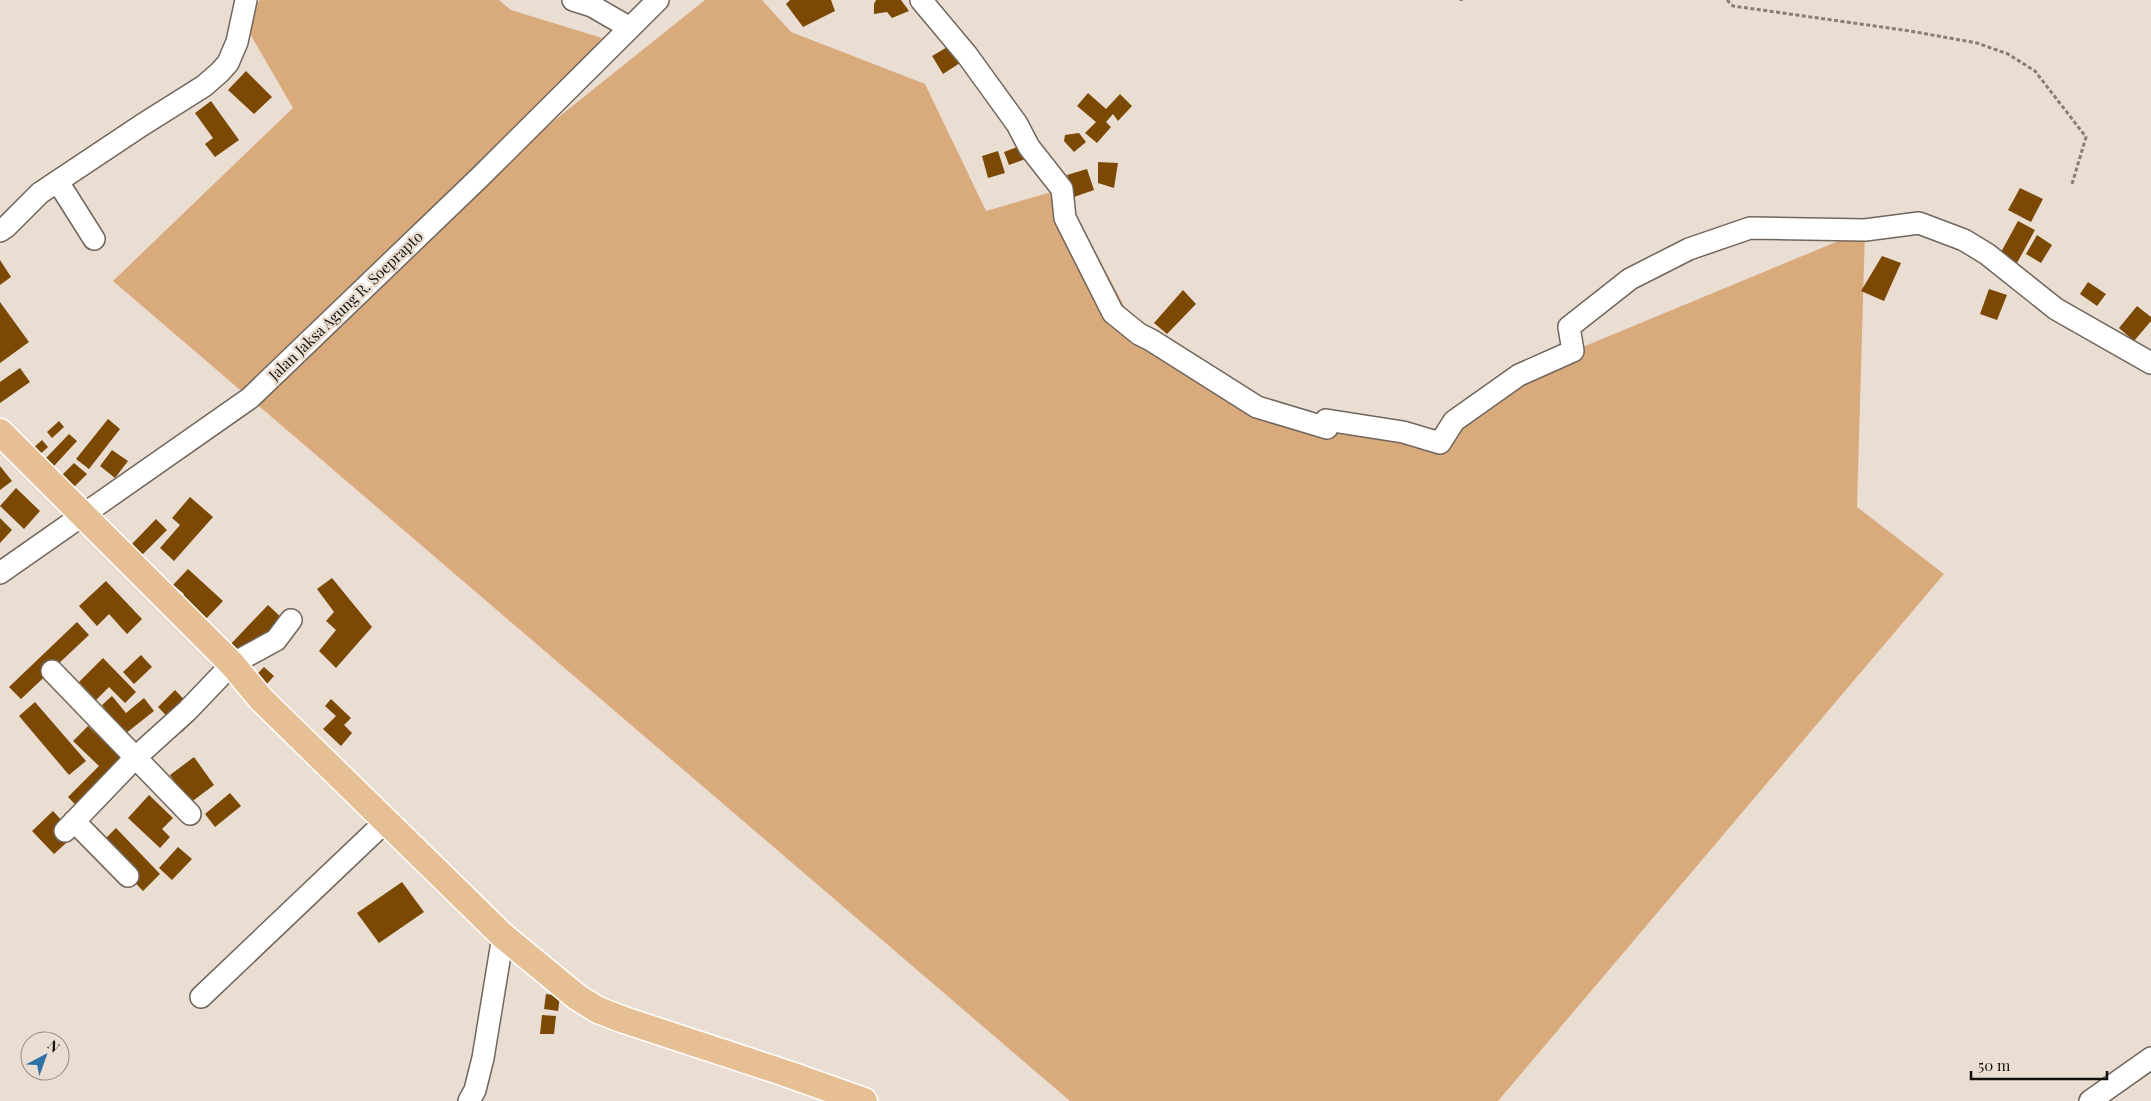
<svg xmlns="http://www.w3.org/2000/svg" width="2151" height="1101" font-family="'Playfair Display',serif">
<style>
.green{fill:#d9aa7c}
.building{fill:#7c4904}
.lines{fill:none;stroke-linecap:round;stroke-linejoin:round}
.minor-casing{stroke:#71665c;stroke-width:24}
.major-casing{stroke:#fff;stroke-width:29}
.path{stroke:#877e76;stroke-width:3;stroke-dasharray:4 2.5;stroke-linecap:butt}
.minor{stroke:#fff;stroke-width:21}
.major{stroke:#e7bf94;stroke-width:26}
.labels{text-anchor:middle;stroke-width:5;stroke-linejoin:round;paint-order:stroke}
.street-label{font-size:15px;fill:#14100c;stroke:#eaddd2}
</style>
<rect width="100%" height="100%" fill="#eaddd2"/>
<path class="green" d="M260,0H499L511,10L602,38L491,171L705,0H762L791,32L925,84L986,211L1062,189L1139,334L1257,407L1440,443L1573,351L1865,230L1857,507L1944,574L1498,1101H1070L113,281L293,108L242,20Z"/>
<path class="building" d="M790,0H831L835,11L803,27L786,4Z
M876,0H901L909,11L892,18L887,12L874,14V4Z
M949,46L960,63L943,74L932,56Z
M246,71L272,97L254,114L228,90Z
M1088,93L1106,109L1120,94L1132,106L1118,121L1113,114L1106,122L1111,127L1097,143L1085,133L1096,122L1077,106Z
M211,101L239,140L215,157L205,144L213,138L195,113Z
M1079,133L1086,142L1074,152L1064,141L1065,135Z
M1023,145L1028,158L1009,165L1004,152Z
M998,151L1005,173L988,178L982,156Z
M1098,162L1118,163L1114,188L1098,183Z
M1087,169L1094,190L1074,197L1067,175Z
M2020,188L2043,199L2031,222L2008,210Z
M2018,221L2035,230L2017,263L2000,254Z
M2037,235L2052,245L2041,263L2026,254Z
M1882,256L1901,263L1884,301L1861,291Z
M0,260L11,277L0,285Z
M2088,282L2106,294L2097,306L2080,294Z
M1989,289L2007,295L1997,320L1980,314Z
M1183,290L1196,304L1167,334L1154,323Z
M0,302L29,342L0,363Z
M2137,306L2151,317V321L2134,341L2119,328Z
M20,368L30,382L0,403V382Z
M108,419L120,429L89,469L76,459Z
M59,421L64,427L52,438L47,432Z
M69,434L77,441L54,466L46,458Z
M42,440L48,447L36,458L30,451Z
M112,450L128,461L115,478L100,466Z
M74,463L87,474L74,487L62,475Z
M0,466L12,481L0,490Z
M16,488L40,511L24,529L0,506Z
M190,497L213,517L174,561L160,548L180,525L172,518Z
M0,518L12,530L0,543Z
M156,519L167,530L140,557L129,547Z
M188,569L223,601L203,622L179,600L184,594L173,585Z
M332,578L372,627L336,668L319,651L336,630L326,621L334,612L317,589Z
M106,581L142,619L127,634L109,614L97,626L79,606Z
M268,605L283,619L243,661L228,647Z
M77,622L89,635L21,699L9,687Z
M141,655L152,667L134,684L123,672Z
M103,658L136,692L125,703L109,687L96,700L79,682Z
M264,667L274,676L265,686L255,676Z
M175,690L199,715L182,732L158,707Z
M112,696L126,713L144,698L154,711L125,734L102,705Z
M331,699L351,718L344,725L352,733L341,746L323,729L336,716L325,706Z
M35,702L86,761L69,775L19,716Z
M88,726L137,773L90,820L68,797L99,766L73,741Z
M194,757L214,785L190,803L170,775Z
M230,793L241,806L215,827L205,814Z
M149,795L173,818L162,829L170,837L160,848L128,818Z
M53,811L75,835L54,854L32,831Z
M116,828L160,874L143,891L99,845Z
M178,847L192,859L172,880L159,868Z
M402,882L424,912L379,943L357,913Z
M546,994L560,996L558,1011L544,1009Z
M542,1015L556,1016L554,1034H540Z"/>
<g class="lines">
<g class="minor-casing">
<path id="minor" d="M573,0L592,6L630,28
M921,0L967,55L1017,124L1029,147L1062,189L1065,218L1113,313L1139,334L1151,340L1257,407L1327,428L1326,420L1403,432L1440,443L1454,421L1519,375L1573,351L1569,327L1630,279L1689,249L1750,228L1865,230L1919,223L1964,240L1987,254L2056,309L2151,363
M58,182L94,239
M0,231L6,227L40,193L142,125L204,86L220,72L228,63L237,42L246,0
M0,573L250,398L480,177L658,0
M52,671L190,814
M74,821L128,876
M65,831L136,757L187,711L232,664L276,640L291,620
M201,997L385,822
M469,1101L475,1090L483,1058L503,936
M2090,1101L2151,1058"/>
</g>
<g class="major-casing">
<path id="major" d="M0,432L232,664L261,699L503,936L577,997L598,1010L624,1020L785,1073L864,1101"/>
</g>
<path class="path" d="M1727,0L1733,6L1910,31L1977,43L2008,54L2035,71L2086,137L2072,184
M1461,1V0"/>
<use href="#minor" class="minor"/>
<use href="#major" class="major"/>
</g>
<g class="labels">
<g class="street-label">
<text transform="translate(346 306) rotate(-44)" y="5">Jalan Jaksa Agung R. Soeprapto</text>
</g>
</g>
<g transform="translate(45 1056) rotate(41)"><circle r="24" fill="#eaddd2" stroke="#948b83"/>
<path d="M0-4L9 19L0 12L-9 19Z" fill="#2d71a6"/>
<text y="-8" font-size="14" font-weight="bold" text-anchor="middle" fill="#14100c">N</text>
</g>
<path d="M1971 1071v8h136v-8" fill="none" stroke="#14100c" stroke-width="2.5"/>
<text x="1978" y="1071" font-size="15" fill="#14100c" stroke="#eaddd2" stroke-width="4" paint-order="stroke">50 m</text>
</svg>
